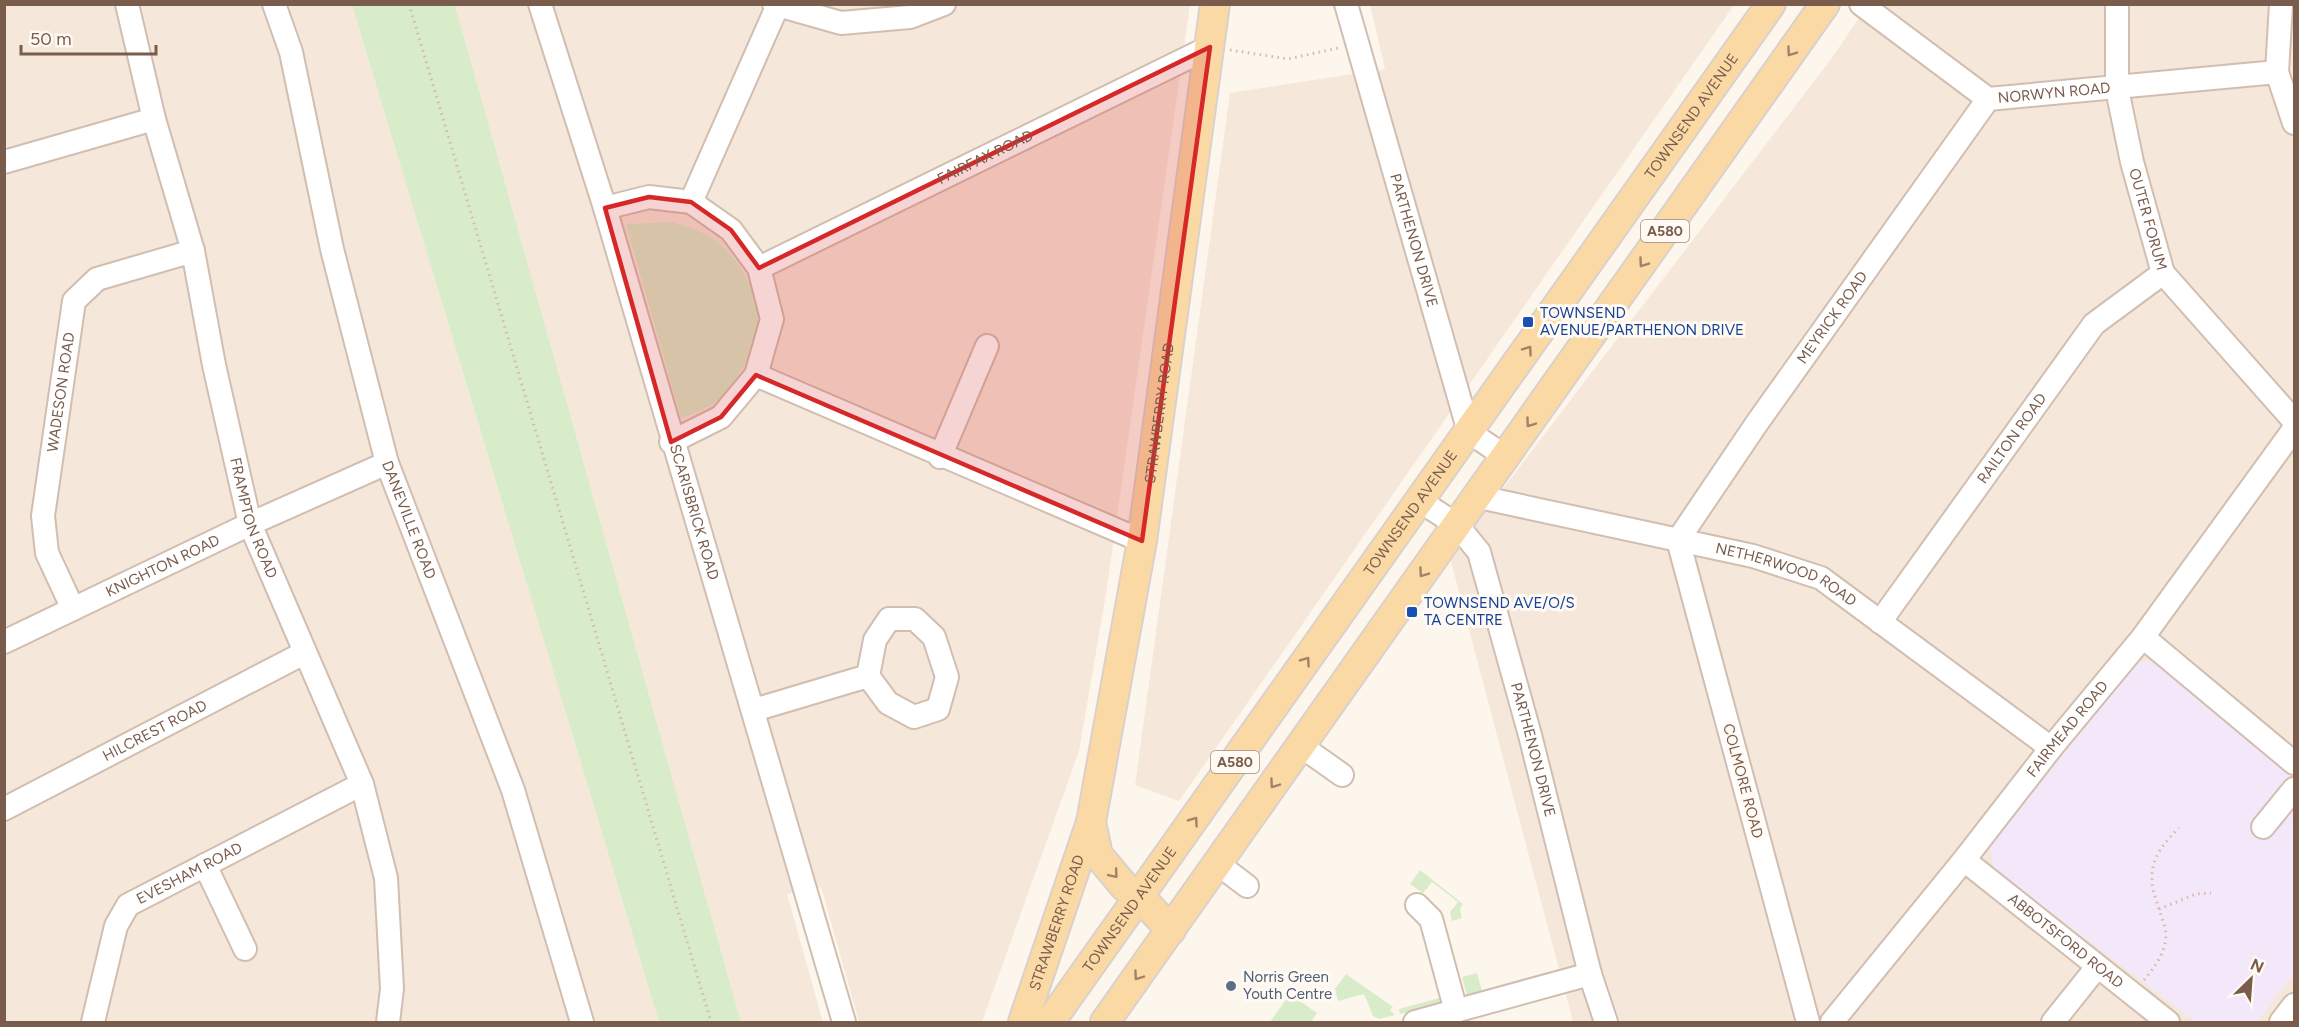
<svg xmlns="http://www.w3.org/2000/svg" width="2299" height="1027" font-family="Figtree,sans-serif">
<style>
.residential{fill:#f5e8da}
.education{fill:#f3e8fa}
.green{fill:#d8ecc9}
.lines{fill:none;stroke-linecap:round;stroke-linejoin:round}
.minor-casing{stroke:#d1beb0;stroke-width:26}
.major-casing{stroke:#dad1cd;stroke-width:32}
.path{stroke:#d9b8a5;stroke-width:3;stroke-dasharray:1.5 4.5;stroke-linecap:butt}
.minor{stroke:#fff;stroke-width:22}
.major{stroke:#fbd9a5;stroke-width:28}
.oneway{stroke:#a18267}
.marked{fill:#d62828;fill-opacity:0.2;stroke:#d62828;stroke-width:4.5;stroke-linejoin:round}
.transit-dot{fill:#1a4fb4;stroke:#fffaf3;stroke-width:2}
.service-dot{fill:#5c6f8a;stroke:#fffaf3;stroke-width:2}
.labels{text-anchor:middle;stroke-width:6;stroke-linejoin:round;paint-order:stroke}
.shield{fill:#fffaf3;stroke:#a28b7f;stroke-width:1.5}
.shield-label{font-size:14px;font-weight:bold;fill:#7a5c4d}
.street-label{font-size:15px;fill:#7a5c4d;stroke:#fffaf3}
.transit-label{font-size:15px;fill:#164399;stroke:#fffaf3;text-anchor:start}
.service-label{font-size:15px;fill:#4e5e75;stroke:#fffaf3;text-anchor:start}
</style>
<rect width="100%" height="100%" fill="#fdf6ec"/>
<path class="residential" d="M5,5H352L659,1022H5Z
M455,5H1190L1106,594L1079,751L982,1022H859L821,887L787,894L823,1022H741Z
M1370,5H1734L1179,801L1135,785L1230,93L1385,69Z
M1868,5H2294V1022H1573L1450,558L1831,59Z"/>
<path class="education" d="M2151,661L2294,780V974L2257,1022H2196L1994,869L1990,845L2137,663Z"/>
<path class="green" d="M352,5H455L741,1022H659Z
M673,222C684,226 696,229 707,235C743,256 769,308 754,349C752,356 746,363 742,369C725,398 714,408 681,418L626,224Z
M1420,870L1463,904L1460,909L1462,918L1452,921L1450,912L1458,902L1432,882L1423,893L1410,884Z
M1477,973L1482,991L1467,996L1462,977Z
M1346,974L1393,1007L1390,1010L1395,1015L1379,1019L1373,1016L1364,994L1338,1001L1335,989Z
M1290,994L1317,1013L1311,1022H1270Z
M1447,996L1449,1001L1400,1014L1399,1009Z"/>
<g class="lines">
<g class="minor-casing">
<g id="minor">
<path id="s1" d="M127,4L154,119L193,251L214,365L250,524L362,784L386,878L392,989L388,1022"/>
<path id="s2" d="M274,4L291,52L332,249L387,463L513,790L582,1022"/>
<path id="s3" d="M540,4L605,208L844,1022"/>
<path d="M774,4L841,23L910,17L944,4"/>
<path id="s4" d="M1346,4L1469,432L1506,457"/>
<path id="s5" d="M1861,4L1988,99L2277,72"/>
<path id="s6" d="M2117,4V89L2132,162L2163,273L2294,421"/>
<path d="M2281,4L2277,72L2294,123"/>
<path d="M4,162L154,119"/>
<path d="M691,202L777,7"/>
<path d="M605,208L649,197L691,202L731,230L759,268L772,319L756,375L721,417L671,442"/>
<path id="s7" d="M759,268L1210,47"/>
<path d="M756,375L1142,541"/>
<path d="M940,457L987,346"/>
<path id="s8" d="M1479,497L1753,556L1821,578L2051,748"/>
<path id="s9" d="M1420,501L1457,525L1479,552L1530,735L1590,974L1606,1022"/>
<path id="s10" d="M73,609L47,553L43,516L74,301L97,279L193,251"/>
<path id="s11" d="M1880,622L2094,324L2163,273"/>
<path d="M2143,637L2294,763"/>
<path id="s12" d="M4,642L250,524L387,463"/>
<path d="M754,710L868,676L875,640L889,619H915L934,637L947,677L938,709L914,717L888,703L868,676"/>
<path d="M1301,746L1342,775"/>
<path id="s13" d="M4,809L304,653"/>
<path d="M2263,827L2294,789"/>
<path id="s14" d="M1964,860L2168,1022"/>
<path d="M1218,864L1247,886"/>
<path d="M205,865L245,949"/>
<path d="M1417,905L1431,919L1456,1011"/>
<path id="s15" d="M93,1022L116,926L128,905L362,784"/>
<path d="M1415,1022L1590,974"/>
<path id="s16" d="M1808,1022L1678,540L1757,423L1988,99"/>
<path id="s17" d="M1832,1022L1964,860L2051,748L2143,637L2294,429"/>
<path d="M2053,1022L2097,967"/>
<path d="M2281,1022L2294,1005"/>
</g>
</g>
<g class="major-casing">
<g id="major">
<path d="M1091,822L1098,855L1124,886L1140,897L1171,930"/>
<path id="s18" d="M1023,1022L1091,822L1142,541L1215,4"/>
<path id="s19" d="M1050,1022L1771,4"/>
<path d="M1105,1022L1825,4"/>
</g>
</g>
<path class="path" d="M409,4L711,1022
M1230,50L1288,59L1338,48
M2159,909L2196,894L2211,893
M2144,980C2155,967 2166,952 2166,934C2165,924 2160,913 2157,903C2145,870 2155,851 2179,828"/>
<use href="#minor" class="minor"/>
<use href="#major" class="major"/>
</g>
<defs><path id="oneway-chevron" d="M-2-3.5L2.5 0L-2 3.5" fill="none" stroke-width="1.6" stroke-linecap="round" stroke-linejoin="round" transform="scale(1.5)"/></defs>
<g class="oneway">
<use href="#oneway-chevron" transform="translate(1791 52) rotate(125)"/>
<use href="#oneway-chevron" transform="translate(1643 263) rotate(125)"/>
<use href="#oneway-chevron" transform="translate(1528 350) rotate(-55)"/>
<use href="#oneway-chevron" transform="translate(1530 423) rotate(125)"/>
<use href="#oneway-chevron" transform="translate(1423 573) rotate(125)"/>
<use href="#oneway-chevron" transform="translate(1306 661) rotate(-55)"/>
<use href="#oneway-chevron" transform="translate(1274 784) rotate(125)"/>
<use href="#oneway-chevron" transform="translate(1194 821) rotate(-55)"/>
<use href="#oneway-chevron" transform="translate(1114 874) rotate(50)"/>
<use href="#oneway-chevron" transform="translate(1138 976) rotate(125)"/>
</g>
<path class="marked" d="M1210,47L1142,541L756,375L721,417L671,442L605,208L649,197L691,202L731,230L759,268Z"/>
<g class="transit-dot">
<rect x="1522" y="316" width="12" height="12" rx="3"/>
<rect x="1406" y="606" width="12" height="12" rx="3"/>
</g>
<circle class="service-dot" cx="1231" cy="986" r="6"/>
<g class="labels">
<g class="shield">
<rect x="1641" y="220" width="48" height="22" rx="4.5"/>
<rect x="1211" y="751" width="48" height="22" rx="4.5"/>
</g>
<g class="shield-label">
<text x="1665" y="236">A580</text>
<text x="1235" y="767">A580</text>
</g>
<g class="street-label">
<text dy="5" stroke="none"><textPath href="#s5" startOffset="225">NORWYN ROAD</textPath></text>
<text dy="5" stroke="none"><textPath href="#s19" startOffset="1110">TOWNSEND AVENUE</textPath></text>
<text dy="5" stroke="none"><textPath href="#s7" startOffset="252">FAIRFAX ROAD</textPath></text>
<text dy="5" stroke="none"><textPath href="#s6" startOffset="219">OUTER FORUM</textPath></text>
<text dy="5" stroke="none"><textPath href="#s4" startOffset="246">PARTHENON DRIVE</textPath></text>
<text dy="5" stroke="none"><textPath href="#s16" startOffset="770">MEYRICK ROAD</textPath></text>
<text dy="5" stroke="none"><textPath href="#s10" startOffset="224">WADESON ROAD</textPath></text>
<text dy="5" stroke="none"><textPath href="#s18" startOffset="626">STRAWBERRY ROAD</textPath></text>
<text dy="5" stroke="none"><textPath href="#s11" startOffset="226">RAILTON ROAD</textPath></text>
<text dy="5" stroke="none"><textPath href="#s3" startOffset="531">SCARISBRICK ROAD</textPath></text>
<text dy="5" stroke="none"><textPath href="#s19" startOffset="624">TOWNSEND AVENUE</textPath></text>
<text dy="5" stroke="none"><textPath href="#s1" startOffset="530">FRAMPTON ROAD</textPath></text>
<text dy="5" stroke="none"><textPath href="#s2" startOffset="534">DANEVILLE ROAD</textPath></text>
<text dy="5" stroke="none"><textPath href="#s12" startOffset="176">KNIGHTON ROAD</textPath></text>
<text dy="5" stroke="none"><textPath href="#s8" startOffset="318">NETHERWOOD ROAD</textPath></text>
<text dy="5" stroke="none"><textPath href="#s17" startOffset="376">FAIRMEAD ROAD</textPath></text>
<text dy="5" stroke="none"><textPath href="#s13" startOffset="170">HILCREST ROAD</textPath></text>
<text dy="5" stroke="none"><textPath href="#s9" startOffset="284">PARTHENON DRIVE</textPath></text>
<text transform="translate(1743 781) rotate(75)" y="5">COLMORE ROAD</text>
<text dy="5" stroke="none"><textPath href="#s15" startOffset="192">EVESHAM ROAD</textPath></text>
<text dy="5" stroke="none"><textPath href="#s19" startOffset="138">TOWNSEND AVENUE</textPath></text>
<text dy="5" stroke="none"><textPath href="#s18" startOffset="105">STRAWBERRY ROAD</textPath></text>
<text dy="5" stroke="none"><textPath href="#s14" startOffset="130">ABBOTSFORD ROAD</textPath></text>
</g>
<g class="transit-label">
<text x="1540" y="318">TOWNSEND<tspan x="1540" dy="17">AVENUE/PARTHENON DRIVE</tspan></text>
<text x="1424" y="608">TOWNSEND AVE/O/S<tspan x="1424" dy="17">TA CENTRE</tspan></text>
</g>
<g class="service-label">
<text x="1243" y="982">Norris Green<tspan x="1243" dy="17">Youth Centre</tspan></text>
</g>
</g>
<rect width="2299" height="1027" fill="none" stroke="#7a5c4d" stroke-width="12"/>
<g transform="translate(2251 979) rotate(25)" stroke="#fffaf3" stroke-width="4.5" paint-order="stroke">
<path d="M0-4.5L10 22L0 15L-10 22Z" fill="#7a5c4d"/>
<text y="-9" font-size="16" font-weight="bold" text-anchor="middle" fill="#7a5c4d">N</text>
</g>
<path d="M21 45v9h135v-9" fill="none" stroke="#7a5c4d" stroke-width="3"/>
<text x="30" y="45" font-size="18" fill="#7a5c4d" stroke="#fffaf3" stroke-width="4.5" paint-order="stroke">50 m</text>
</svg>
